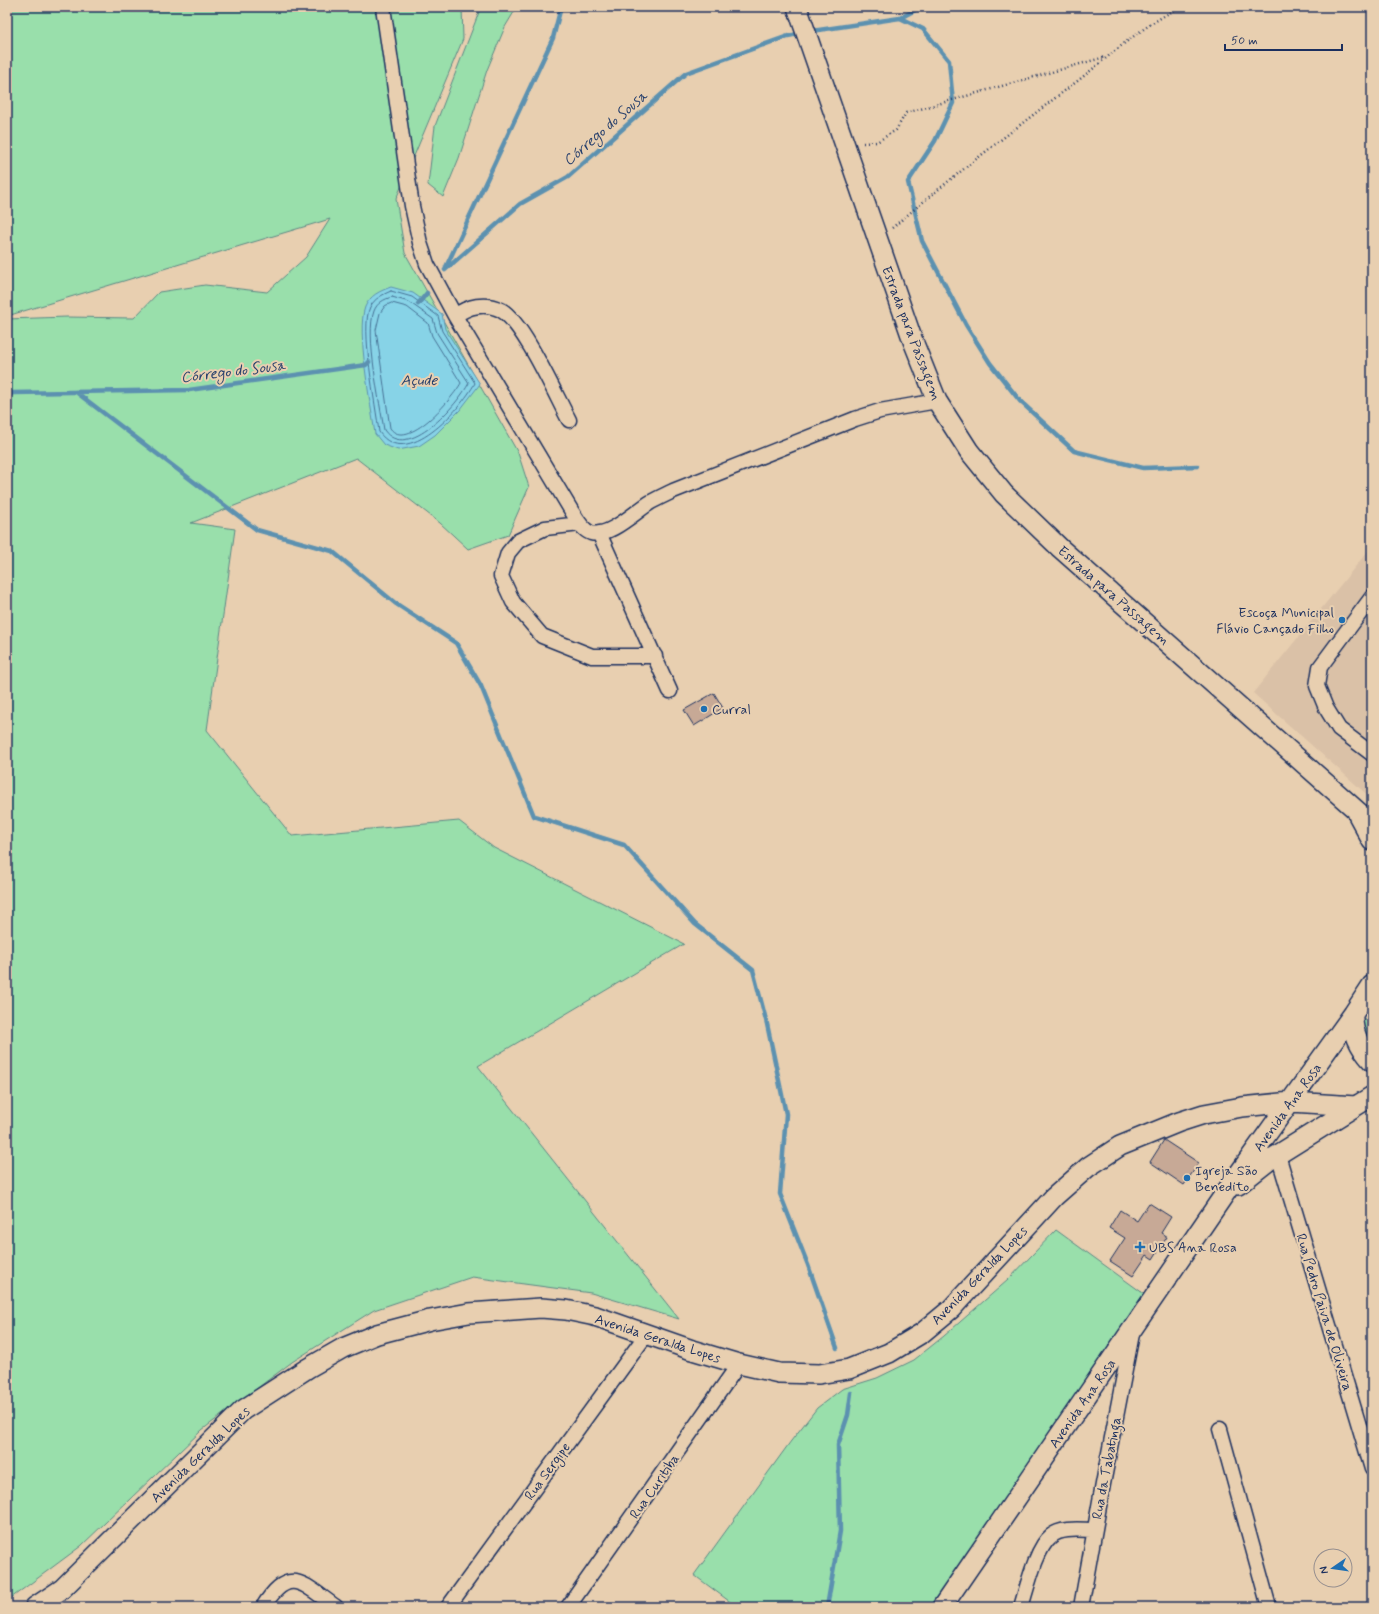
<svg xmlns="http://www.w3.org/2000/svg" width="1379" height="1614" font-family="Mynerve,sans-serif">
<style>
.built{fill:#dac1a7}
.green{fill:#99dfab;stroke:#5a8784}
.water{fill:#87d3e7;stroke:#5c91b0}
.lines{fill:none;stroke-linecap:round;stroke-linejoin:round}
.shore{stroke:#467195;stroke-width:1}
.stream{stroke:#5c91b0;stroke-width:4.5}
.building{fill:#c7a996;stroke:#1b2f5e}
.street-casing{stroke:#1b2f5e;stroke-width:17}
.secondary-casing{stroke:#1b2f5e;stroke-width:22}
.path{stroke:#1b2f5e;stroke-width:2.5;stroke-dasharray:1 3;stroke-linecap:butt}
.street{stroke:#e8cfb0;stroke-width:14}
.secondary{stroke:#e8cfb0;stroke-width:19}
.poi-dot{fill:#1f6fb2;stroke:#e8cfb0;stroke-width:1.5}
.labels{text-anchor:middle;stroke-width:4;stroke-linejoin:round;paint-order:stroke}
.street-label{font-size:14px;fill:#1b2f5e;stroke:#e8cfb0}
.poi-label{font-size:14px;fill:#1b2f5e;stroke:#e8cfb0;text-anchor:start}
.water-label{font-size:15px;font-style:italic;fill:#263f6c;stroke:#e8cfb0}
</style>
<rect width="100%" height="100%" fill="#e8cfb0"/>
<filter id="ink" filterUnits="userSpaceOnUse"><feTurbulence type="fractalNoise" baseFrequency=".025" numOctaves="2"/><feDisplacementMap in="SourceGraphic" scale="8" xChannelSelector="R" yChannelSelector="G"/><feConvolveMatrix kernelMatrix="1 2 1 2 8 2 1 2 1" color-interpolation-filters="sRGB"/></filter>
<g filter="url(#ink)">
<path class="built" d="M1372,546V799L1253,693Z"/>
<path class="green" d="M7,7H462L463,39L396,199L405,253L518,453L529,487L508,535L468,549L440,523L356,458L191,523L235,529L207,730L292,836L459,821L494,848L684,944L478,1066L679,1319L591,1293L472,1277L374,1310L292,1362L202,1430L81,1546L7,1601V319L67,317L134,318L159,292L205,285L267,292L306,257L330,219L7,316Z
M481,7H517L505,27L487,70L459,158L443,197L428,185L435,126Z
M1372,1007V1046L1361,1025Z
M1056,1230L1147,1296L932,1607H737L694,1575L791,1441L817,1408L842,1389L877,1378L914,1360L944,1336L1008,1280Z"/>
<path class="water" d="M391,287L413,293L442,314L445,329L480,384L460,410L435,435L419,446L398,450L384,445L375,434C371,405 356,331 365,307C370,295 380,291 391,287Z"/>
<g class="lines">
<path class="shore" d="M391,291L412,297L438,316L442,331L475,383C461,409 406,471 379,432C376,407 360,327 370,307C375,298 382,295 391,291Z
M392,297L409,302L433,319L437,333L469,383C458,404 407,463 384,430C380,403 365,335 374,311C377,303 384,299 392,297Z
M392,303L407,307L428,323L432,336L461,383C453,398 407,452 390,428L376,330L380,313L385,306Z"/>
<path class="stream" d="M900,18L923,29L949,61L953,103L935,141L908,182L922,241L966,325L990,363L1020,401L1074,451L1143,468L1198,466
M812,31L900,18L921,7
M446,267L553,38L561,7
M445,270L520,204L568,177L686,73L788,36L798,34
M418,304L427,293
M76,392L257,530L332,551L395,603L456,643L481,686L534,816L624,845L695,924L753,970L767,1024L786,1114L780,1194L808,1265L837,1348
M7,395L13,393L189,390L366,365L369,362
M827,1607L840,1531L838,1445L848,1415L851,1393"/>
</g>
<path class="building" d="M714,693L723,708L694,726L684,710Z
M1164,1140L1199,1163L1184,1185L1150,1162Z
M1149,1203L1171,1217L1161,1233L1167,1237L1153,1259L1147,1255L1133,1276L1110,1261L1125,1238L1109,1228L1120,1210L1137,1221Z"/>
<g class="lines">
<g class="street-casing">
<path id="street" d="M383,7L412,206L420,243L427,264L455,316L571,510C576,518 582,530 591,533C609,538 636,511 651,502C658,498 665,495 673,491L855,419L880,411L937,401
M455,316C468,306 485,302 501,310C523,322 556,396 569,420
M580,524L545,528L518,541L508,553L501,576L513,602L542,636L592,656H655
M599,533L670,691
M1372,597L1320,667L1317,686L1326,708L1339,729L1372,754
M1278,1155L1372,1469
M1220,1429L1269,1607
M263,1607C290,1564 303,1584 336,1607
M448,1607L646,1335
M568,1607L739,1364
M1021,1607C1027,1588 1036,1548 1051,1536C1062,1527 1081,1530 1094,1530
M1081,1607L1103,1484L1132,1334"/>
</g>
<g class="secondary-casing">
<path id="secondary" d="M797,7L913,341L937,401L969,451L1004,494L1060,548L1372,824
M1358,815L1372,841
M1353,1014C1352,1032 1360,1048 1372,1061
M1238,1185L1271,1159L1372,1096
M35,1607L62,1589L243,1410L308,1368L343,1348L377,1334L430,1320L469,1313L541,1308L566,1310L595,1316L692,1350L739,1364L779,1373L819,1374L849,1369L889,1353L922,1333L951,1309L1054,1197L1088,1167L1120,1146L1179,1122L1204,1114L1242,1107L1291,1102L1356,1106
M942,1607L1237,1176L1353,1014L1372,985"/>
</g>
<path class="path" d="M863,143L877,142L896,130L906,113L1105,57
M892,228C952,177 1013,130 1075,83C1110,56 1141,26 1181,7"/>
<use href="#street" class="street"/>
<use href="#secondary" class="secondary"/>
</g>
</g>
<g class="poi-dot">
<circle cx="1342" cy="620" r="4"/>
<circle cx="704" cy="709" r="4"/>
<circle cx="1187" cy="1178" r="4"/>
<path d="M1138 1241h4v4h4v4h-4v4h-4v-4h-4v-4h4z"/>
</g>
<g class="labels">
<g class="street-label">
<text transform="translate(912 333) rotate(69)" y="5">Estrada para Passagem</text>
<text transform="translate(1114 595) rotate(41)" y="5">Estrada para Passagem</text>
<text transform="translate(1287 1107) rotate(-54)" y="5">Avenida Ana Rosa</text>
<text transform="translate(979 1275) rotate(-46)" y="5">Avenida Geralda Lopes</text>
<text transform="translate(1325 1312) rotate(73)" y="5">Rua Pedro Paiva de Oliveira</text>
<text transform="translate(658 1338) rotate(18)" y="5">Avenida Geralda Lopes</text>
<text transform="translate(1082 1403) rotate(-55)" y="5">Avenida Ana Rosa</text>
<text transform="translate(200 1454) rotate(-44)" y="5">Avenida Geralda Lopes</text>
<text transform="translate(1106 1468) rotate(-79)" y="5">Rua da Tabatinga</text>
<text transform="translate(547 1471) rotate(-54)" y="5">Rua Sergipe</text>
<text transform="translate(654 1486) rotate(-55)" y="5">Rua Curitiba</text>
</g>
<g class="poi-label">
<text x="1334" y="617" text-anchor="end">Escoça Municipal<tspan x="1334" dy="16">Flávio Cançado Filho</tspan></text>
<text x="712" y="714">Curral</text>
<text x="1195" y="1175">Igreja São<tspan x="1195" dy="16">Benedito</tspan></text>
<text x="1149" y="1252">UBS Ana Rosa</text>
</g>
<g class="water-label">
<text transform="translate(605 128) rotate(-41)" y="5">Córrego do Sousa</text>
<text transform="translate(233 371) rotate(-7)" y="5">Córrego do Sousa</text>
<text x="419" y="385">Açude</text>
</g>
</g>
<rect width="1379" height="1614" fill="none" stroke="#e8cfb0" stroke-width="24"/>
<rect x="12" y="12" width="1355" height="1590" fill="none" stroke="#1b2f5e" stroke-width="1.5" filter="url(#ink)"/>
<g transform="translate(1333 1568) rotate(257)"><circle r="19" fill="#e8cfb0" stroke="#968f8f"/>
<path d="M0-3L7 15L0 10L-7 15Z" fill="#1f6fb2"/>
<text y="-6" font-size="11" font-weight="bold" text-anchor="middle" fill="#1b2f5e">N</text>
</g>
<path d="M1225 44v6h117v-6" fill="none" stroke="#1b2f5e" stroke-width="2"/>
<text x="1231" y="44" font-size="12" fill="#1b2f5e" stroke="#e8cfb0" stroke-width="3" paint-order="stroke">50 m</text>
</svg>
